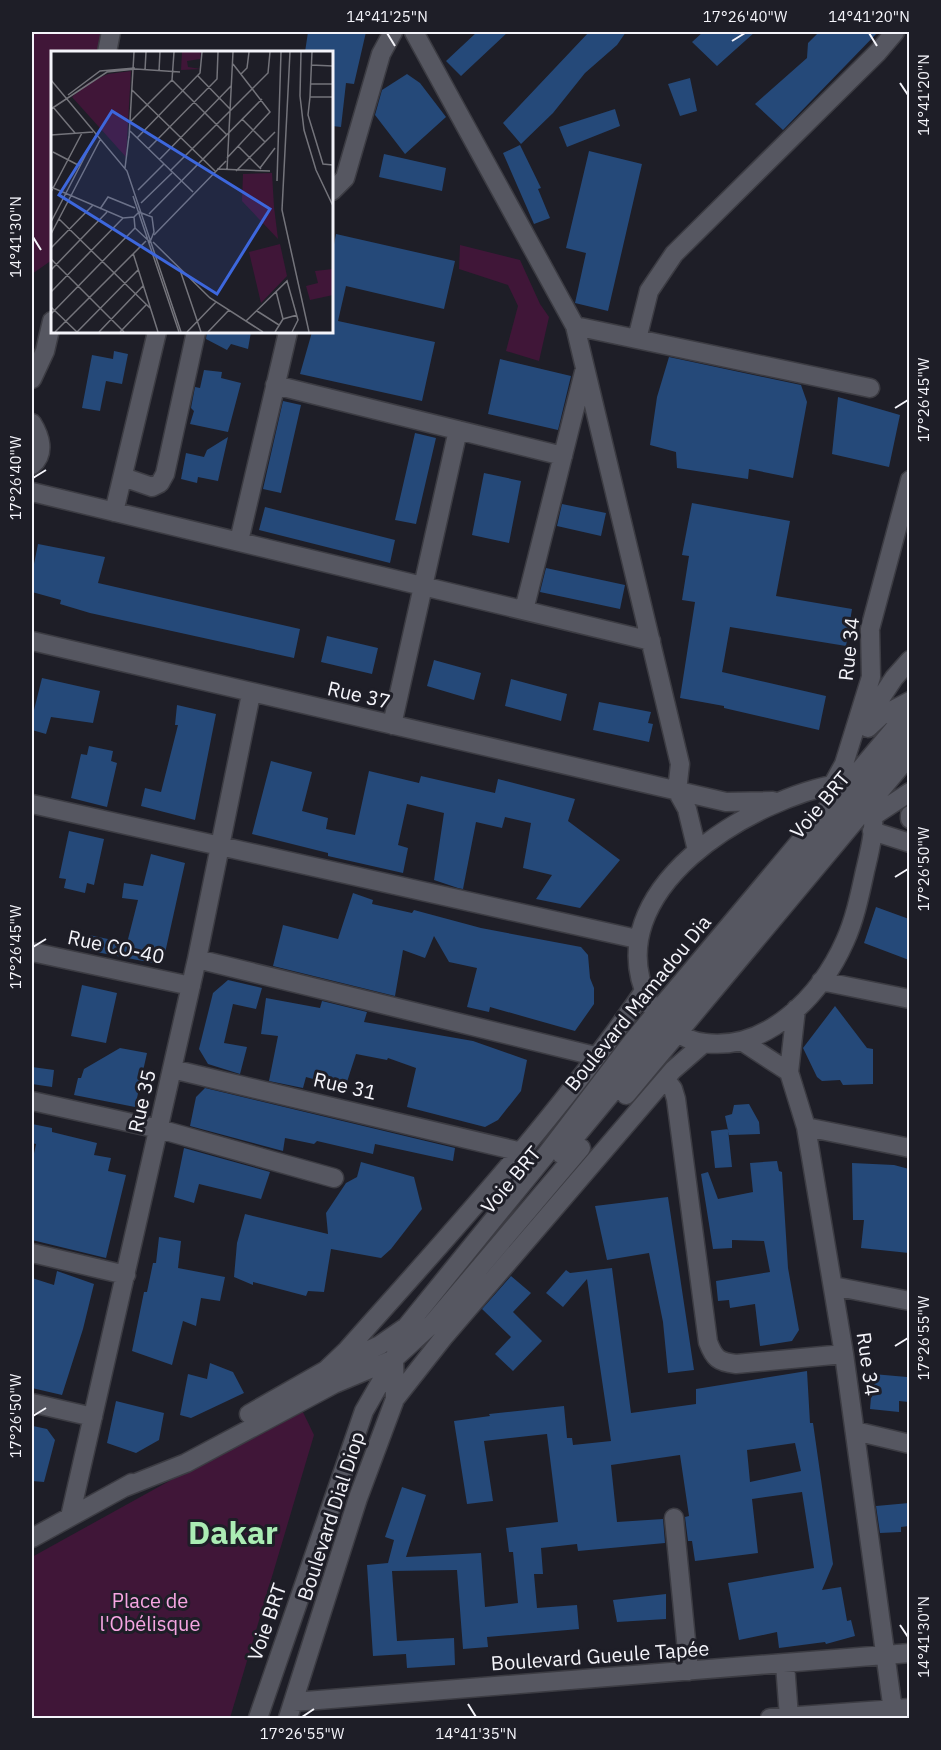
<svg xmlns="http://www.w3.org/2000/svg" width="941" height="1750" font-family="'IBM Plex Sans',sans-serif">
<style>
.green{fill:#401638}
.building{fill:#254979;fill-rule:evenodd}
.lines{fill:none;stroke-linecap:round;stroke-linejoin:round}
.minor-casing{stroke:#3c3c43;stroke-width:21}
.minor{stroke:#565761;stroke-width:18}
.ticks{fill:none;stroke:#f4f4fa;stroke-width:2}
.labels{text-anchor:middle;stroke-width:6;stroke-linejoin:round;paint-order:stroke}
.street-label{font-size:20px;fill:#f4f4fa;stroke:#1e1e27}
.park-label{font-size:20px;fill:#f6a6e2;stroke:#1e1e27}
.town-label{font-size:32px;font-weight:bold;fill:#abecb4;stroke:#1e1e27}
.inset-road{fill:none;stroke:#74747b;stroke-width:1.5}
.view{fill:#3d67dd;fill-opacity:0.15;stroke:#3d67dd;stroke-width:3}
.inset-edge{fill:none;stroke:#f4f4fa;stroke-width:3}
.neatline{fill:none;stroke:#f4f4fa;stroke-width:2}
.ticks-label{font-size:15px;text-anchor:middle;fill:#f4f4fa}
</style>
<rect width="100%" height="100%" fill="#1e1e27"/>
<path class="green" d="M32,32H111L107,44L123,52H52V260L32,274Z
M460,245L520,260L540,304L549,317L539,361L506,351L518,306L508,285L459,269Z
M301,1408L314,1435L230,1718H32V1557Z"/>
<path class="building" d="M308,32H366L354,84L346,83L341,127L332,126V52H305Z
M477,32H508L461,76L446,61Z
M589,32H626L617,45L585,73L553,113L521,144L503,123Z
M703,32H755L717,66L692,42Z
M819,32H878L783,130L755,104L807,58L808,43Z
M407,74L420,83L446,117L405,154L375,115L382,90Z
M690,78L697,111L680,116L668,84Z
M615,109L620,126L567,147L559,127Z
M520,145L541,188L538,189L550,218L534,224L503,153Z
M589,151L642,164L608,311L575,303L586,253L566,248Z
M384,154L446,168L442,191L379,177Z
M336,234L455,261L444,309L346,286L338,321L435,342L422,401L300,374L312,332H332V255Z
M207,332H251L248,349L231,344L227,350L206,339Z
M114,351L128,354L122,384L106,381L100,411L82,408L92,355L113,359Z
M669,357L801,385L807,402L793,478L749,469L748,479L677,468L676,452L650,445L657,397Z
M500,359L571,376L558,430L488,414Z
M204,370L222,372L221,378L241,383L228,432L190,424L194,411L191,408L195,387L200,388Z
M838,397L900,415L889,467L832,454Z
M283,401L301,405L281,493L263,489Z
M415,433L436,438L416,524L395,520Z
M228,437L218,481L198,477L197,483L181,479L186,453L204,457L207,450Z
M484,473L521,481L509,543L472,535Z
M692,503L790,521L776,596L852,609L846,646L730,627L722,672L826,696L819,730L724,708V706L680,698L695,602L682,600L689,556L682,555Z
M562,504L606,513L601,536L557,526Z
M265,507L395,540L390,563L259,530Z
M38,544L105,557L98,583L300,629L294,658L90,613L60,604L61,600L32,592V574Z
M546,568L625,585L620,609L540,592Z
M327,636L378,648L372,674L321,662Z
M434,660L481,673L474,700L427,686Z
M42,678L100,691L93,723L51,717L46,734L32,730V718Z
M511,679L567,694L561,721L505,706Z
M599,702L651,712L648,723L653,724L649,742L593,730Z
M177,705L216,714L195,820L141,806L145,788L161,792L178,725H175Z
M89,746L113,751L111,761L117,763L107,807L71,798L81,754L87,755Z
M271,761L312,772L302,811L328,818L326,829L355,835L369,771L419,783L421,776L495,793L498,779L575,799L568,821L620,860L580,908L536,899L552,875L523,868L531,823L505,817L502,828L476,822L463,889L458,888L434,880L444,813L407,804L398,845L408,848L403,873L328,856V853L252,834Z
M69,831L104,839L94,885L87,883L85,893L64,888L66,879L59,878Z
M151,854L185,863L165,953L153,963L86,950L89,935L127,943L138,900L122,898L124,883L143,886Z
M353,893L373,900L372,904L412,913L414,910L481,928L581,947L588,955L590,978L594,988V1004L575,1031L490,1007L489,1012L467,1007L477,968L449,962L434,936L425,958L403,950L395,996L273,966L283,925L338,939Z
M876,907L909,919V960L864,943Z
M228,980L262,988L256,1009L233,1004L224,1043L247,1047L240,1074L208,1064L199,1049L213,993Z
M82,985L117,993L106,1043L71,1036Z
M266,998L320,1008L322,1001L367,1012L364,1022L473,1041L527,1060L521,1091L498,1120L485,1127L407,1107L416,1068L388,1058L387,1060L356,1054L345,1088L306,1077L303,1088L269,1081L278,1036L261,1034Z
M835,1006L867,1048L873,1049V1084L843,1085L840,1080L822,1081L817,1077L803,1048Z
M120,1048L147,1053L135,1107L74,1095L78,1078H81L84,1069Z
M32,1067L54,1070L52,1087L32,1084Z
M205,1088L455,1148L453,1161L375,1144L373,1154L317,1141L314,1144L285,1138L283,1151L190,1126L196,1097Z
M749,1104L759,1122L760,1134L729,1135L725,1116L732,1114L734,1105Z
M32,1124L52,1128V1132L97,1143L94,1155L111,1158L108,1171L126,1175L106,1258L32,1240V1163L36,1144L32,1143Z
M728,1129L732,1167L715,1168L711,1131Z
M184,1148L270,1172L261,1199L199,1184L194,1203L174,1197Z
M777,1161L779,1171L782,1172L788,1268L799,1330L792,1341L760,1346L755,1304L730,1308L729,1300L718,1301L716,1281L770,1272L764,1241L732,1240V1248L713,1249L701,1174L708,1172L718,1199L753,1192L750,1163Z
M361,1162L414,1177L422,1209L391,1249L381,1258L331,1249L324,1292L308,1291L306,1296L253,1282V1285L234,1277L237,1243L245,1214L328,1234L326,1213L346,1183L357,1177Z
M852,1163L894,1165L909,1169V1253L861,1248L864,1220H853Z
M668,1197L694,1370L668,1373L663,1322L649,1253L607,1260L595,1206Z
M159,1237L181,1241L178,1268L225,1277L220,1301L201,1298L196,1326L183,1321L172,1365L132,1351L144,1292H147L153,1263H156Z
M612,1268L631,1413L696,1404V1389L807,1371L810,1423H813L833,1564L822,1590L841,1587L847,1621L851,1620L855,1636L826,1644L825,1642L779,1648L777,1632L739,1640L728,1583L814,1568L802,1492L752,1499L758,1553L695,1561L692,1541H688L685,1517L689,1516L680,1455L611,1465L617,1522L663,1519L665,1543L578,1551L577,1544L541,1548L543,1574H534L537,1608L577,1605L579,1629L487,1637L488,1647L463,1649L457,1570L392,1571L397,1641L454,1638L455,1665L407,1668L406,1654L373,1656L367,1565L388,1563L394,1540L385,1537L402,1487L426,1495L406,1557L481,1553L485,1607L518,1603L513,1552H509L506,1528L558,1522L547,1434L484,1441L493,1501L467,1504L454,1421L490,1416L489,1414L564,1406L567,1438H572L573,1445L611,1441L587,1279L563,1307L546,1293L566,1270L570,1273ZM795,1443L801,1471L750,1482L747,1450Z
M57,1271L94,1284L83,1329L62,1395L32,1388V1278L54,1285Z
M511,1276L531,1293L513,1312L542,1341L513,1371L495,1354L511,1337L482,1309Z
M210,1363L233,1372L244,1393L191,1418L180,1415L188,1374L207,1379Z
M873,1374L907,1377L909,1402L899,1401V1412L870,1409Z
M116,1401L164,1413L159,1440L136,1453L107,1443Z
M33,1426L47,1429L55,1440L44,1482L32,1481Z
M909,1503V1526L901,1527V1532L880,1533L876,1506Z
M666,1594V1619L617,1622L613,1600Z"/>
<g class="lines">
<g class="minor-casing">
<path id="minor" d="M414,32L575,326L680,764L677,791
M107,52L111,32
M332,191L345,178L381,54L393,32
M575,326L870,388
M637,339L649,291L674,254L878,52L895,32
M32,379L45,351L52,321
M275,385L563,456
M32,423C40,436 46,453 32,465
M123,477L152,487L160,483L165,474L196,332
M32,492L651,641
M114,512L157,332
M239,541L288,332
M524,610L584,372
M32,641L726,802L773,801
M392,725L458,430
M863,725L894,678L910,660
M868,728L881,716L910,701
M843,783C853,786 868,793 871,804C877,824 870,850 865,871C860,894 855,919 845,941C821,995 768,1051 705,1043C680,1040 660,1024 649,1002C594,891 752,797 843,783Z
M833,784L844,764L871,677L870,629L910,480
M677,791L687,809L697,850
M32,804L637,939
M910,815V819
M872,817L910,792
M872,831L910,843
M32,952L191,986
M197,959L595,1056
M821,981L910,999
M743,1042L789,1072L806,1127L844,1354L894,1718
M172,1069L522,1152
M789,1072L796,1009
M666,1080L673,1089L676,1099L708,1342C714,1358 718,1362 736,1364L844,1354
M626,1095L910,755
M32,1101L159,1129L334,1178
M806,1127L910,1148
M561,1154L910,734
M32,1253L126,1275
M833,1286L910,1301
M326,1370L347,1350C450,1234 556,1119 644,991
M395,1399L443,1338L673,1070L704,1043
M32,1403L93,1417
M249,1414L326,1370L380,1345L406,1327
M855,1431L910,1444
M123,1488L186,1463L334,1384L394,1359L431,1325L581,1148
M70,1517L197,959L251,694
M674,1518L689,1671
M32,1538L132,1483
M785,1664L789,1717
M293,1702L910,1653
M258,1718L364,1411L394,1359
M288,1718L358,1498L395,1399L394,1359L406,1327L545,1156L635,1038L910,710
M770,1718L910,1708"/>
</g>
<use href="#minor" class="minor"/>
</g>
<path class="ticks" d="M387,33L395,46M869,33L877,46M732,41L745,33M900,83L908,95M33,237L41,250M895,408L908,400M33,478L46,470M895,877L908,869M33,947L46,939M895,1346L908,1338M33,1416L46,1408M900,1625L908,1637M468,1704L476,1717M302,1717L314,1709"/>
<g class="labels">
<g class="street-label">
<text transform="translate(849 649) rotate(-84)" y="7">Rue 34</text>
<text transform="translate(359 695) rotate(13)" y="7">Rue 37</text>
<text transform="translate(820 805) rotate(-50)" y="7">Voie BRT</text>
<text transform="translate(116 947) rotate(12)" y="7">Rue CO-40</text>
<text transform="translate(638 1003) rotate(-51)" y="7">Boulevard Mamadou Dia</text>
<text transform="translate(345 1086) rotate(13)" y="7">Rue 31</text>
<text transform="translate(142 1101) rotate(-77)" y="7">Rue 35</text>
<text transform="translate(511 1180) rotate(-50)" y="7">Voie BRT</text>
<text transform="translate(868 1364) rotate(82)" y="7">Rue 34</text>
<text transform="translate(331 1516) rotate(-72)" y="7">Boulevard Dial Diop</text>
<text transform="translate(267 1622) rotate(-71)" y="7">Voie BRT</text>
<text transform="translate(600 1656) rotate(-4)" y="7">Boulevard Gueule Tapée</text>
</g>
<g class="park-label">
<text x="150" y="1608">Place de<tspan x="150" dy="23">l'Obélisque</tspan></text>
</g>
<g class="town-label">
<text x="233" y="1544">Dakar</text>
</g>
</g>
<g transform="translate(51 51)">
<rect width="282" height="282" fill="#1e1e27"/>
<path d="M131,1H150L149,8L136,10L137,16L150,18L130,19ZM80,20L75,106L21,46L37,32L57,23ZM221,122L223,156L227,188L191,150L192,123ZM229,193L236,225L210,252L198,201ZM282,218V244L259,249L255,235L267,232L264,220Z" fill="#401638"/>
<path class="inset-road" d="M123,1L121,29L176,84M239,1L231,159L258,281M250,1L249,45L253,79L265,119L282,155M260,14L282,15M94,19L95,1M108,20L109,1M190,23L196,17L198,1M147,25L179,58M0,29L76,120L130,281M259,33H282M81,39L164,120M17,44L49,20L84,17M259,46L261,1M282,46H259L257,64L272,113L282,114M2,56L24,82M0,58L56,21L85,18L129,21M191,68L214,91M0,70V106M79,71L121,29M79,80L142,141M0,84L42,81M78,87L83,1M86,87L149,22L151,1M187,95L210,118M97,98L166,28L167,1M2,101L29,115M176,107L219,61L182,13M108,109L180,35M74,117L78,85M209,117L224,97M166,118L219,120M176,119L182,1M119,120L217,22L219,1M185,120L224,81M226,130L230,1M0,136L72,167L83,166M87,139L113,113M0,141L31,82M82,145L128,281M90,152L121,122M49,158L57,146L84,157M88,161L101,166L103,181L99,191L84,177L83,166ZM98,163L211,48M8,168L99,257M0,171L45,84M0,183L49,89M103,184L175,110M102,191L159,247L212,281M0,197L42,154M82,202L107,281M0,208L73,281M0,219L56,161M129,219L150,281M225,240L232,268M0,241L72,167M0,256L26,281M206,260L228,274M0,263L84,177M195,270L236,230L247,269L241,281M4,281L95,190M26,281L87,219M48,281L92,235M69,281L95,254M136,281L165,251M157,281L178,259M224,281L232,268L246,264"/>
<path class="view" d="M61,60L219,158L166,243L8,144Z"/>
<rect width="282" height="282" class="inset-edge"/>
</g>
<rect width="941" height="1750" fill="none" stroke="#1e1e27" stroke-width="66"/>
<rect x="33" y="33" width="875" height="1684" class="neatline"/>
<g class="ticks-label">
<text x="387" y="22">14°41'25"N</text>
<text x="745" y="22">17°26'40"W</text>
<text x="869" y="22">14°41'20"N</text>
<text transform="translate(924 95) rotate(-90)" y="5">14°41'20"N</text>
<text transform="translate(16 237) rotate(-90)" y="5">14°41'30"N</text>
<text transform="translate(924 400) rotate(-90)" y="5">17°26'45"W</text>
<text transform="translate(16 478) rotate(-90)" y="5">17°26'40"W</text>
<text transform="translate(924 869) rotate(-90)" y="5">17°26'50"W</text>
<text transform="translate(16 947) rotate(-90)" y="5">17°26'45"W</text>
<text transform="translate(924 1338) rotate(-90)" y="5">17°26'55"W</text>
<text transform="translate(16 1416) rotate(-90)" y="5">17°26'50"W</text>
<text transform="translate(924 1637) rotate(-90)" y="5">14°41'30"N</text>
<text x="302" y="1739">17°26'55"W</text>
<text x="476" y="1739">14°41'35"N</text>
</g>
</svg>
